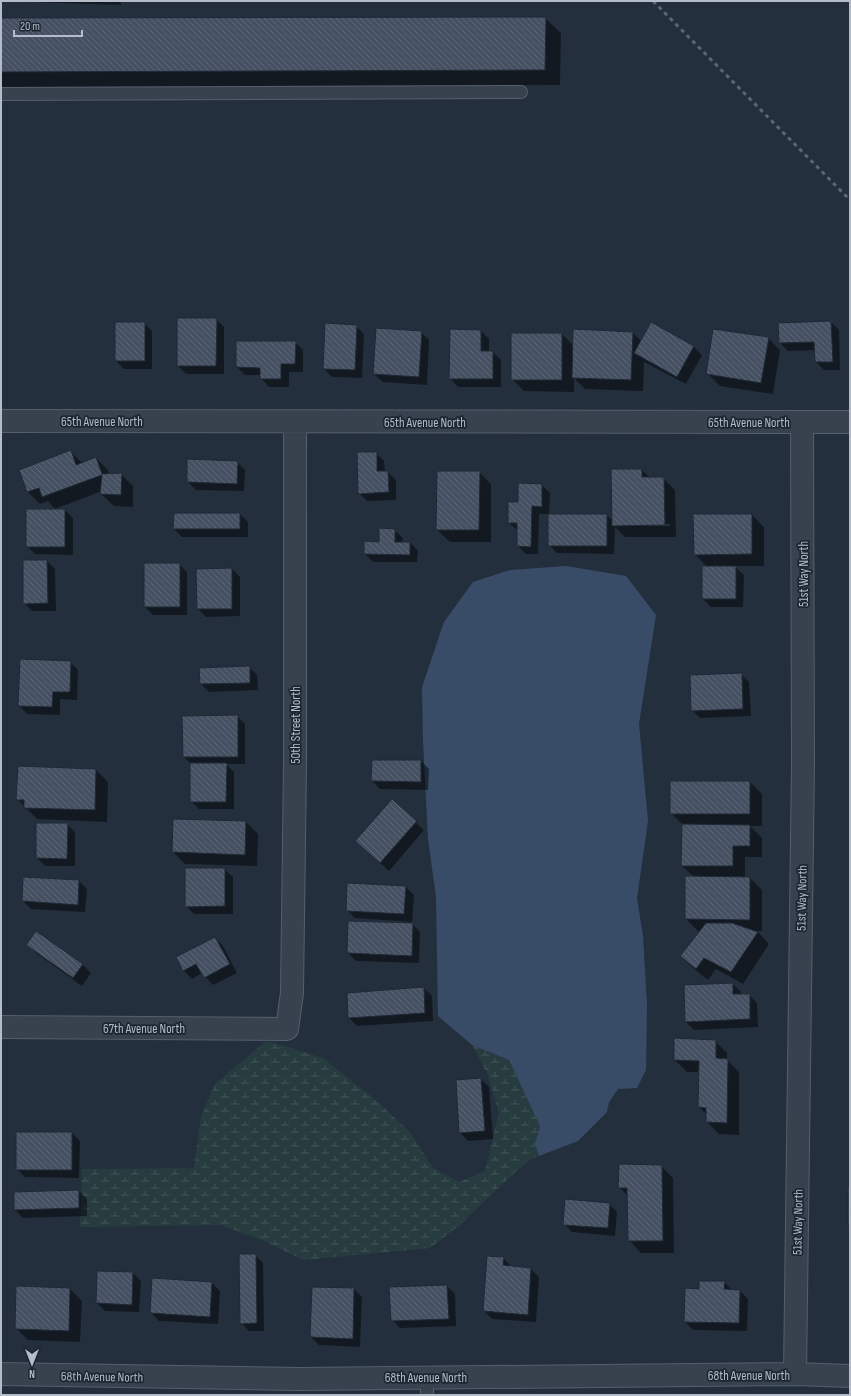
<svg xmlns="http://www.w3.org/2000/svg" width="851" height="1396" font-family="'Sofia Sans Condensed',sans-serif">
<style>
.wetland{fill:url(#wetland-marsh)}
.water{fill:#394c67}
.shadow{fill:#0007;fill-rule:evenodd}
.building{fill:url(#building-back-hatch);stroke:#1f2835}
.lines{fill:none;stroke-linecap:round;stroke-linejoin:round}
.service-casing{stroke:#565f6c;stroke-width:14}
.minor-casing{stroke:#565f6c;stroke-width:24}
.service{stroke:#38414e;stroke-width:12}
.minor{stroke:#38414e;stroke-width:22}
.rail{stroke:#5a6575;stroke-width:3;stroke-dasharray:4 4;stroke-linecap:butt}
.labels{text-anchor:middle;stroke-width:3.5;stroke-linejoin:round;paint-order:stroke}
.street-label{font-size:13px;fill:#b4bcc9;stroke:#1d2633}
</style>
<defs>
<pattern id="wetland-marsh" width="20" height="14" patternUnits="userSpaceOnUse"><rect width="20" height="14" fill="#263c3f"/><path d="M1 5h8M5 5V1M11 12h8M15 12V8" fill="none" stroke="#435659"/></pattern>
<pattern id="building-back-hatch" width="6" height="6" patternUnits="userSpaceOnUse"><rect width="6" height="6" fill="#455162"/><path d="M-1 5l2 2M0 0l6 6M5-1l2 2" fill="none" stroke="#5d6877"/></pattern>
</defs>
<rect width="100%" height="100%" fill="#242f3e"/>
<path class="wetland" d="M265,1042H271L323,1058L372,1097L410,1132L433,1168L459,1182L485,1171L499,1113L487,1073L472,1045L509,1060L540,1126L535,1144L539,1156L530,1159L497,1189L460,1225L430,1248L304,1260L259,1239L221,1225L80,1227L82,1169L194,1168L201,1117L215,1084Z"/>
<path class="water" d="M566,566L626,576L656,615L639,724L648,821L637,898L643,936L647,1004L646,1070L637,1088L618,1089L609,1102L607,1112L578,1141L539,1156L535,1144L540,1126L509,1060L472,1045L438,1016L436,897L428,839L423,741L422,687L444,622L473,582L510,570Z"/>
<path class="shadow" d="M1,1H121V5Z
M545,18L561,33L560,85L1,87V19Z
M178,319H216L224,327V374H186L178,366Z
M831,322L839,330L840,370H824L816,362V350L788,351L780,343L779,324Z
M144,323L152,331V369H124L116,361Z
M652,323L694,347L702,355L686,384L644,362L643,391L585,389L574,378V392L524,391L512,379L562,334L574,346L633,333L642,342Z
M356,326L364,334L362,378L332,377L324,369Z
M481,331L489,339V352H493L501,360V387H458L450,378Z
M421,332L429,340L427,385L383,382L374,374Z
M768,338L780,350L773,394L720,386L708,374Z
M295,342L303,350V372H289V387H269L261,378V375H245L237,367Z
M70,451L82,463L96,458L108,470L109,474H121L133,486V507L114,506L101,494L102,491L55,509L48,501L40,504L28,492L21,470Z
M376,453L384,461L385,472H388L396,480V500L367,501L359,493Z
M237,462L245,470L244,491L196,490L188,482Z
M642,470L650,478H663L675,490L676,537H625L615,527L614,554L557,553L549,545V514H539L538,554H526L518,546V531L509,523L519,503V484L542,485L550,493L549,515H607L613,521ZM623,524H670V526H623Z
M479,472L491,484V542H450L437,530Z
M65,510L73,518V555L35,554L27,546Z
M175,514H240L248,522V537H182L174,529Z
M752,515L764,527V566H734L744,575L743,607H711L703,599L707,567L695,554Z
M394,530L403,538L402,542H410L418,551L417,562H373L365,554L380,543Z
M24,561H47L55,569L56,611H32L24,603Z
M179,564L187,572V615H153L145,607Z
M232,569L240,577V616L206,617L198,609Z
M70,662L78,670L77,700L60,699V715L27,714L19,706Z
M249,667L257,675L258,690L209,692L201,684L200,669Z
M741,674L749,682L751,716L700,718L692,710Z
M237,716L245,724V764H226L234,772V809H199L191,801V764L184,757Z
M421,761L429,769L428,790L380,789L372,781Z
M19,767L96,770L108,782L107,822L37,819L17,799Z
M750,782L762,794V826H750L762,838V857H745V878H750L762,890V931H757L769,944L743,984L716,969L708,980L693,968L681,956L701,931H698L686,919L694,877L682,866L683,825L671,813Z
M392,801L424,830L389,871L356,841Z
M246,822L258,834L257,866L185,864L173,852Z
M67,824L75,832V866H45L37,858Z
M224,869L233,877V914H194L186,906Z
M79,881L87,889L85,912L31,909L23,901Z
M406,887L414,895L412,922L355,918L347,910Z
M349,922L412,924L420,932L419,963L356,961L348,953Z
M37,932L83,965L91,973L82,986L36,953L28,945Z
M215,938L223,946L237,973L213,985L202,973L192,979L184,971L177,958Z
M733,984L741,992V995H749L757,1003L758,1027L694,1030L686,1022Z
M424,988L432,996L433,1021L357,1026L349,1018Z
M715,1041L727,1053V1060L739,1072V1135L719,1134L707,1122V1115L699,1107L700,1072H687L675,1060Z
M481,1079L489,1087L493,1139L468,1141L460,1133L457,1081Z
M72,1133L80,1141L79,1178L25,1177L17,1169Z
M661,1166L673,1178L674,1253H641L629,1240L628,1196L619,1187Z
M79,1191L87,1199V1216L23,1218L15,1210Z
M609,1204L617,1212L615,1236L572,1232L564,1224Z
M255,1255L263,1263L264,1331H249L241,1323Z
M503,1258L511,1266L531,1269L539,1277L536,1322L492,1319L484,1311Z
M133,1273L141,1281L139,1312L105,1311L97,1303Z
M724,1282L732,1290L740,1291L748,1299L747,1331L693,1330L685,1322L700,1290Z
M212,1283L220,1291L218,1324L159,1321L151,1313Z
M447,1286L455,1294L456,1326L400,1328L392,1320Z
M313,1288L354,1289L362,1297L360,1347L319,1345L311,1337Z
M70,1289L82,1301L80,1342L28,1340L16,1328Z"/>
<path class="building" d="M546,17L545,70L1,72V18Z
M177,318H217L216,366H177Z
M831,321L833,362H815L814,342L779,343L778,323Z
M115,322H145V361H115Z
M651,322L694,346L677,377L634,353Z
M325,323L357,325L355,370L323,369Z
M376,328L422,331L419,377L373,374Z
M450,329L481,330V351H493V379H449Z
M573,329L633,332L631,380L572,378Z
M713,329L769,337L761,383L706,374Z
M511,333H562V380H511Z
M236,341H296L295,364H281V379H260V368L236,367Z
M71,450L76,465L96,457L102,474L122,473L121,495L100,494L102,475L42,497L39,488L27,492L19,470Z
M357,452H377V471H388L389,492L358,494Z
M187,459L238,461L237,484L187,482Z
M611,469H642V477H664L665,525L612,526Z
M437,471H480L479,530H436Z
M518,483L542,484V507L532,506L531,547L517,546V523H508V502H518Z
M26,509H65V547H26Z
M174,513H240V529H173Z
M548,514H607V546H548Z
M693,514H752V554L694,555Z
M379,528L395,529V542H410V555L364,554V541L379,542Z
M23,560H47L48,603L23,604Z
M144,563H180V607H144Z
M702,566H736V599H702Z
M232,568V609H197L196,569Z
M20,659L71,661L70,692H53L52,707L18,706Z
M250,666V683L200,684L199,668Z
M742,673L743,709L691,711L690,675Z
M238,715V757H183L182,716Z
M372,760H421V782L371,781Z
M190,763H227L226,802H190Z
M18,766L96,769L95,810L24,808V800H16Z
M670,781H750V814H670Z
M392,799L417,821L380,863L355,841Z
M173,819L246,821L245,855L172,852Z
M36,823H68L67,859L36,858Z
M682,824L750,825V846H733V866H681Z
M185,868H225V906L185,907Z
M685,876L750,877V920L685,919Z
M23,877L79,880L78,905L22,901Z
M347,883L406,886L404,914L346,911Z
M348,921L413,923L412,956L347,953Z
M706,923H732L758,932L731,972L704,958L696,969L680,956Z
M36,931L83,964L73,978L26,945Z
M215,937L230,964L204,978L196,964L183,971L176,957Z
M733,983V994H750V1019L685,1022L684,985Z
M424,987L425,1013L348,1018L347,993Z
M674,1038L716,1040V1058L728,1059L727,1123L706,1122V1108L698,1107L699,1061L674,1060Z
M481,1078L485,1131L459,1133L456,1080Z
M16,1132H72V1170H16Z
M619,1164L662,1165L663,1241H628L627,1188H618Z
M848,1187H850V1226H848Z
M79,1190V1208L14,1210V1192Z
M565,1199L610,1203L608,1228L563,1225Z
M239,1254H256L257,1323L240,1324Z
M487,1256L504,1257L503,1265L531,1268L528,1315L483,1311Z
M97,1271L133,1272L132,1305L96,1303Z
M152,1278L212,1282L210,1317L150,1313Z
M699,1281H725L724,1289L740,1290L739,1323L684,1322L685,1288L699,1289Z
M447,1285L449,1319L391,1321L389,1287Z
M16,1286L70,1288L69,1331L15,1329Z
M312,1287L354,1288L353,1339L310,1337Z"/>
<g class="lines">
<g class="service-casing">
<path id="service" d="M1,94L521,92
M427,1377V1395"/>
</g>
<g class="minor-casing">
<path id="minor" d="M1,421L850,422
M1,1027L287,1029L292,993L295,763V422
M1,1374L299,1379L795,1374L850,1376
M795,1374L803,764L802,422"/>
</g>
<use href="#service" class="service"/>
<use href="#minor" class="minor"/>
<path class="rail" d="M653,1L850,200"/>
</g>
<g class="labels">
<g class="street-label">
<text x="102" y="426">65th Avenue North</text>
<text x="425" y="427">65th Avenue North</text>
<text x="749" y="427">65th Avenue North</text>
<text transform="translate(803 574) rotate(-90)" y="5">51st Way North</text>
<text transform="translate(295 725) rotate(-90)" y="5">50th Street North</text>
<text transform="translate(801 898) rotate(-89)" y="5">51st Way North</text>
<text x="144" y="1033">67th Avenue North</text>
<text transform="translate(797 1222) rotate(-89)" y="5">51st Way North</text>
<text x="749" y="1380">68th Avenue North</text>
<text transform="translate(102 1376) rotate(1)" y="5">68th Avenue North</text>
<text x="426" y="1382">68th Avenue North</text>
</g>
</g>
<rect width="851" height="1396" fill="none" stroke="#b4bcc9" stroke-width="4"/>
<g transform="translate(32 1364) rotate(180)" stroke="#1d2633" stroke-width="3" paint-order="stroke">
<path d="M0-3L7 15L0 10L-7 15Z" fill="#b4bcc9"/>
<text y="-6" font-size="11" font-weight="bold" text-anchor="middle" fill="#b4bcc9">N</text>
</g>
<path d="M14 30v6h68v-6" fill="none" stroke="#b4bcc9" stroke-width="2"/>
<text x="20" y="30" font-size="12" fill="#b4bcc9" stroke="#1d2633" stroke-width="3" paint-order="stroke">20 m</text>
</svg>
